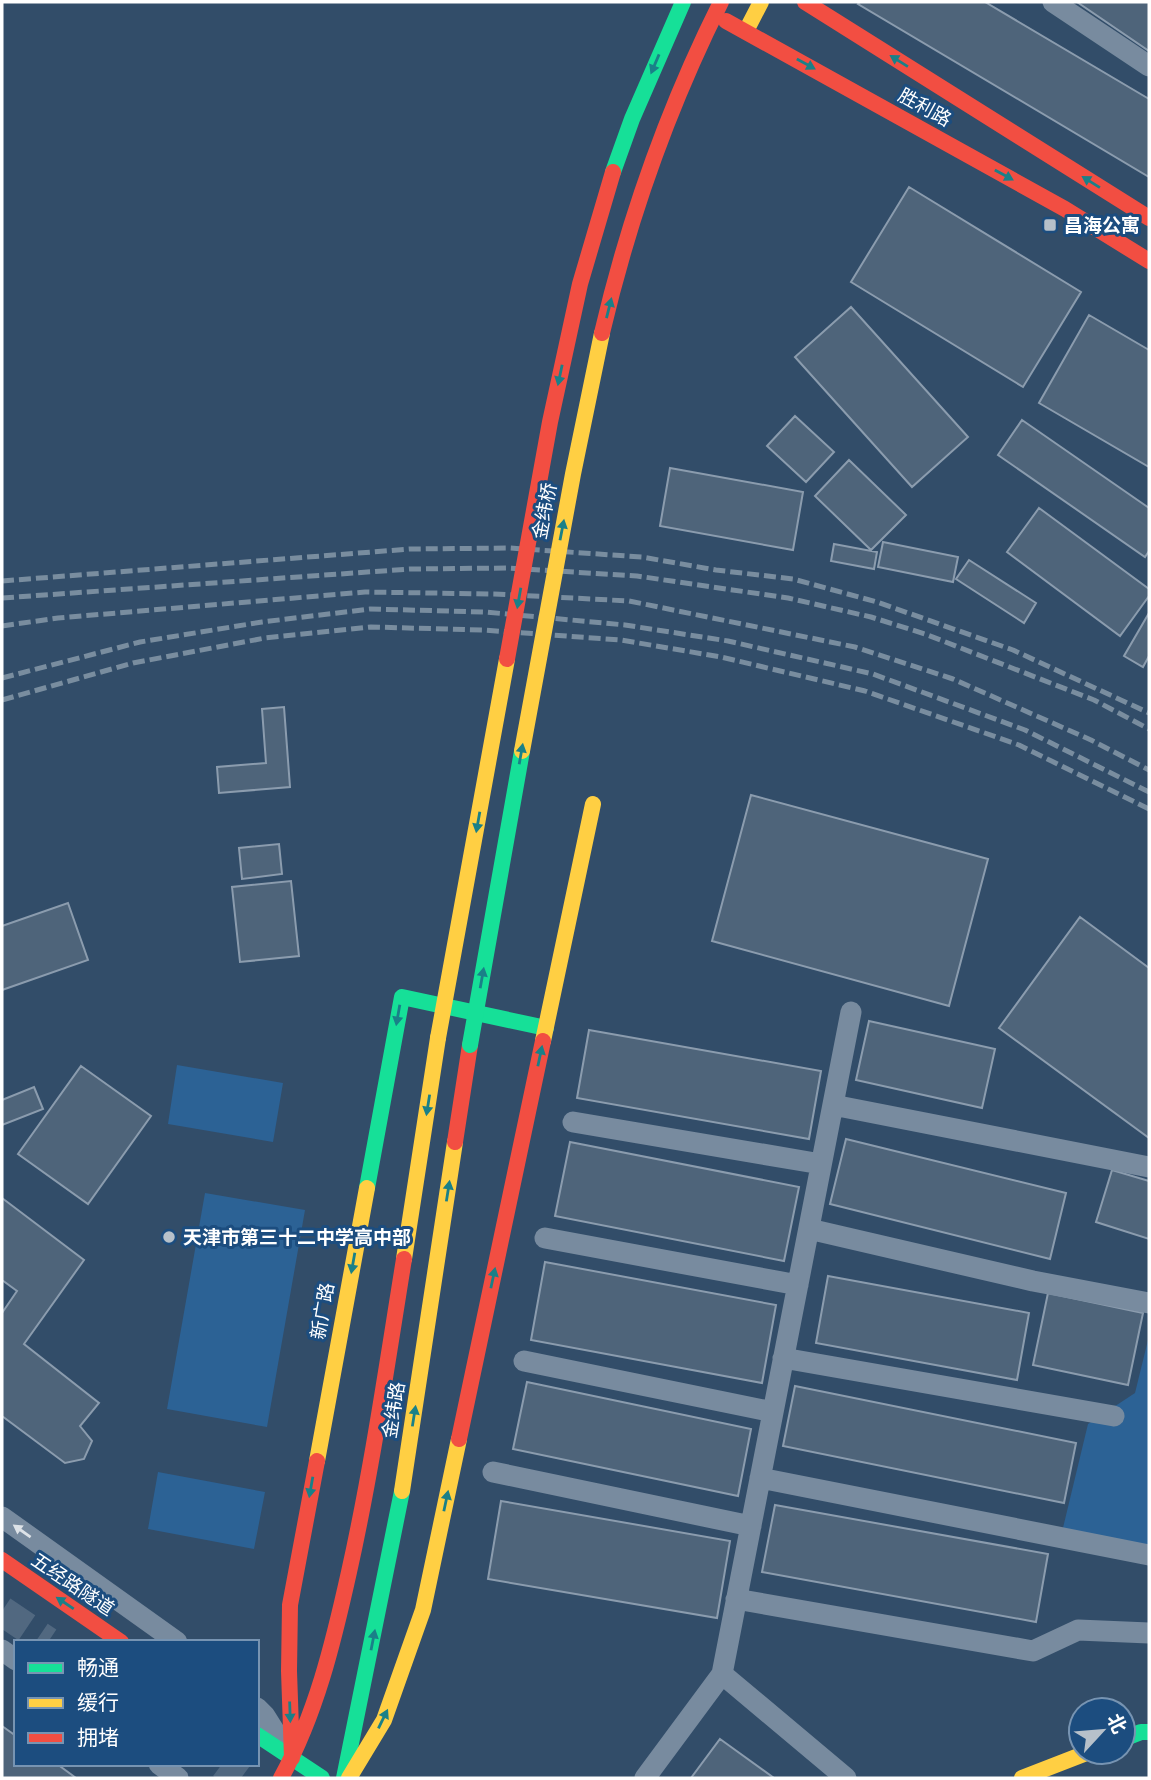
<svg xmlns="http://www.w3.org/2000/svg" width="1151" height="1780" font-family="'Alegreya Sans','Noto Sans SC',sans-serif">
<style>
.green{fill:#2c6295}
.building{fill:#4e647a;stroke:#8b9cae;stroke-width:2}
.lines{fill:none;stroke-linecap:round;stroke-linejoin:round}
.secondary-tunnel{stroke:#516880;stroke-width:30;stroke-dasharray:30 15;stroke-linecap:butt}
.street{stroke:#788b9f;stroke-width:21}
.fast{stroke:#16e098;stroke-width:16}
.slow{stroke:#ffcf43;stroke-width:16}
.jam{stroke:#f24e42;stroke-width:16}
.rail{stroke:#798d9f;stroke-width:5;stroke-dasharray:12 5;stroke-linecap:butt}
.fast-bridge{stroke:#16e098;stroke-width:16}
.slow-bridge{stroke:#ffcf43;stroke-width:16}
.jam-bridge{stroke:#f24e42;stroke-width:16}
.oneway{fill:#1a8088}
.oneway2{fill:#dde2e7}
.poi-dot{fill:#b7c1ca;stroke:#1c4d7f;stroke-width:2.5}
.labels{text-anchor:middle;stroke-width:6;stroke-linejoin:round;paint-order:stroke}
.street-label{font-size:19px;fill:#fff;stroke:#1c4d7f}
.poi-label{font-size:19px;font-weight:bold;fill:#fff;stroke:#1c4d7f;text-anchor:start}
</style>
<rect width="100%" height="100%" fill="#324d69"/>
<path class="green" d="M177,1065L283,1083L273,1142L168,1124Z
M205,1193L305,1210L267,1427L167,1409Z
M1149,1336V1551L1062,1532L1088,1424L1135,1393Z
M158,1472L265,1492L254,1549L148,1529Z"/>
<path class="building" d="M860,2H985L1149,99V177L858,4Z
M1077,2H1149V51Z
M909,187L1081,292L1023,387L851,282Z
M851,307L968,437L912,487L795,357Z
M1089,315L1149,350V467L1039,403Z
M795,416L834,452L806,482L767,446Z
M1022,420L1149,508V551L1145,557L998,455Z
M849,460L906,515L871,550L815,496Z
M670,468L803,492L793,550L660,526Z
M1039,508L1149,589V596L1120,636L1007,552Z
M883,542L958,557L953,582L878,567Z
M834,544L877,552L874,569L831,561Z
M969,560L1036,603L1024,623L956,579Z
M1149,613V656L1143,667L1124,656Z
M284,707L290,787L219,793L217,767L266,763L262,709Z
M751,795L988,859L949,1006L712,941Z
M279,844L282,874L242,879L239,848Z
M291,881L299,956L240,962L232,887Z
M68,903L88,960L2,990V926Z
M1080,917L1149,968V1138L999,1028Z
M869,1021L995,1049L982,1108L856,1080Z
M589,1030L821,1071L809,1139L577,1098Z
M81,1066L151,1116L88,1204L18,1154Z
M34,1087L43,1109L2,1125V1100Z
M846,1139L1066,1193L1050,1259L830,1204Z
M570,1142L799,1187L784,1261L555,1216Z
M1112,1170L1149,1181V1239L1096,1222Z
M2,1198L84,1260L24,1344L99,1403L80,1426L92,1441L84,1459L65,1463L2,1416V1313L17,1291L2,1280Z
M545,1262L776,1305L762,1383L531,1340Z
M828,1276L1029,1313L1017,1380L816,1343Z
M1048,1293L1143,1313L1128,1385L1033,1365Z
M527,1382L751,1429L738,1496L513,1449Z
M795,1386L1076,1443L1064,1503L783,1446Z
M501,1501L730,1541L717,1618L488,1579Z
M775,1505L1048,1554L1036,1622L762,1572Z
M2,1726L16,1736V1764H57L76,1778H2Z
M720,1739L774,1778H691Z"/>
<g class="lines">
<path class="secondary-tunnel" d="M2,1611L48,1642
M222,1764L241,1778"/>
<path class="street" d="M1053,2L1149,66
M833,1105L1149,1167
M573,1122L821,1164
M809,1229L1033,1281L1149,1303
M545,1238L798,1285
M783,1358L1114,1416
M524,1361L773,1412
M493,1472L751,1526
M760,1478L1149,1555
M2,1517L177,1642
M736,1599L1033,1651L1078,1630L1149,1633
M2,1650L16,1660
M257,1708L265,1716L287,1751
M159,1764L178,1778
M645,1778L722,1674
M846,1778L722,1674L851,1012"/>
<path class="fast" d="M367,1188L402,997L546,1028
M257,1735L322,1778
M1123,1739L1141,1732H1149
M344,1778L402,1491"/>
<path class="slow" d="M746,31L761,2
M543,1041L593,804
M404,1259L438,1038
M317,1461L367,1188
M402,1491L455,1142
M349,1778L384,1720L423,1610L459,1439
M1022,1778L1089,1752"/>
<path class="jam" d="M805,2L1149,218
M726,21L1065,209L1149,261
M455,1142L470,1045
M459,1439L543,1041
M2,1560L121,1642
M292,1758L289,1671L290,1605L317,1461
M281,1778C316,1714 333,1644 349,1572C372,1469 387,1364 404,1259"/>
<path class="rail" d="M2,581L410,549L509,548L642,557L716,570L793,579L877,602L1013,650L1149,713
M2,598L410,569L508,568L637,576L788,598L871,617L925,634L1094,700L1149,729
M2,626L58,618L365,592L494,594L629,601L855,647L953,679L1091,740L1149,770
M2,678L140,642L262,622L370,609L485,612L625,625L728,641L873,674L1025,730L1149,792
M2,700L133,663L265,638L371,627L483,630L621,640L721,657L865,691L1019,745L1149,809"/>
<path class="fast-bridge" d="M613,172L632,119L683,2
M470,1045L522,751"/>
<path class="slow-bridge" d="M522,751L573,474L602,333
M438,1038L507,659"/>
<path class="jam-bridge" d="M602,333C629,218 668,108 721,2
M507,659L550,422L580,284L613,172"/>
</g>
<defs><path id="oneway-solid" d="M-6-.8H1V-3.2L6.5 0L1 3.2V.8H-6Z" transform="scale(1.75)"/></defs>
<g class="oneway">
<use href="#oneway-solid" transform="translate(899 61) rotate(-148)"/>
<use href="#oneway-solid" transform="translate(655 64) rotate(113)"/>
<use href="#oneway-solid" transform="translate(806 64) rotate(29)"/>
<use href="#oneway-solid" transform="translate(1004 175) rotate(29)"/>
<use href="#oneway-solid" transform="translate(1091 182) rotate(-148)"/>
<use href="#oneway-solid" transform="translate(609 308) rotate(-76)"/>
<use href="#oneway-solid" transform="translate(560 375) rotate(102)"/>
<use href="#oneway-solid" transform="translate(562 530) rotate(-79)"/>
<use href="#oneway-solid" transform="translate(519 598) rotate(100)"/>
<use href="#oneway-solid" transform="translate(521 754) rotate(-80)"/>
<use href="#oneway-solid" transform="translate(478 822) rotate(100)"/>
<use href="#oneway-solid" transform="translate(482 978) rotate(-80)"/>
<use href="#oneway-solid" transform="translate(398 1015) rotate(100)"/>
<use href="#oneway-solid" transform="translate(540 1056) rotate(-78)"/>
<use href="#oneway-solid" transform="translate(428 1105) rotate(99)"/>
<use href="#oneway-solid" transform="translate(448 1191) rotate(-81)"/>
<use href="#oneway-solid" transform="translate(353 1263) rotate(100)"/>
<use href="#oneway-solid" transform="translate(493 1278) rotate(-78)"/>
<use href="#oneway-solid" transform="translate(414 1416) rotate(-81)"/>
<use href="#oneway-solid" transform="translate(311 1487) rotate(100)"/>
<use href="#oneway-solid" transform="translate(446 1501) rotate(-78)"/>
<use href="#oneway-solid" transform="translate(65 1603) rotate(-146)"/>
<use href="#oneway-solid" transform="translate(373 1640) rotate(-79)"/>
<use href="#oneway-solid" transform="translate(290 1712) rotate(88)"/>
<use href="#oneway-solid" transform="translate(383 1719) rotate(-64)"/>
</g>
<use class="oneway2" href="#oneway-solid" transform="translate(22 1531) rotate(-145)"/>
<g class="poi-dot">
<rect x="1043" y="218" width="14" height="14" rx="3.5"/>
<circle cx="169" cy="1237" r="7"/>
</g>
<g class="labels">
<g class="street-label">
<text transform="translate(925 107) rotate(29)" y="7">胜利路</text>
<text transform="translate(544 511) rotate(-79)" y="7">金纬桥</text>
<text transform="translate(322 1311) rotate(-80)" y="7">新广路</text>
<text transform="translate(393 1410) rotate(-81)" y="7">金纬路</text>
<text transform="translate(73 1584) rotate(34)" y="7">五经路隧道</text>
</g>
<g class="poi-label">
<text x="1064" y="232">昌海公寓</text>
<text x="183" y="1244">天津市第三十二中学高中部</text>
</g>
</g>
<rect width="1151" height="1780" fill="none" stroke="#ffffff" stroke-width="7"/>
<rect x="14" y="1640" width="245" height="126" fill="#1c4d7f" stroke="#7794b2" stroke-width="2"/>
<rect x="28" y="1663" width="35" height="10" fill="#16e098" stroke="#7794b2" stroke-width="2"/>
<text x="77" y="1675" font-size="21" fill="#ffffff">畅通</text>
<rect x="28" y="1698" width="35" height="10" fill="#ffcf43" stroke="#7794b2" stroke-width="2"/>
<text x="77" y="1710" font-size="21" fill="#ffffff">缓行</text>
<rect x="28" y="1733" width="35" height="10" fill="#f24e42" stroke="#7794b2" stroke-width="2"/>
<text x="77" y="1745" font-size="21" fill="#ffffff">拥堵</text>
<g transform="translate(1102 1731) rotate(64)"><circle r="33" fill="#1c4d7f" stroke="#7794b2" stroke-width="2"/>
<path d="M0-5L12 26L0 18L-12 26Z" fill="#b7c1ca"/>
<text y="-10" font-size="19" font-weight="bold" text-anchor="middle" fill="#ffffff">北</text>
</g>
</svg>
